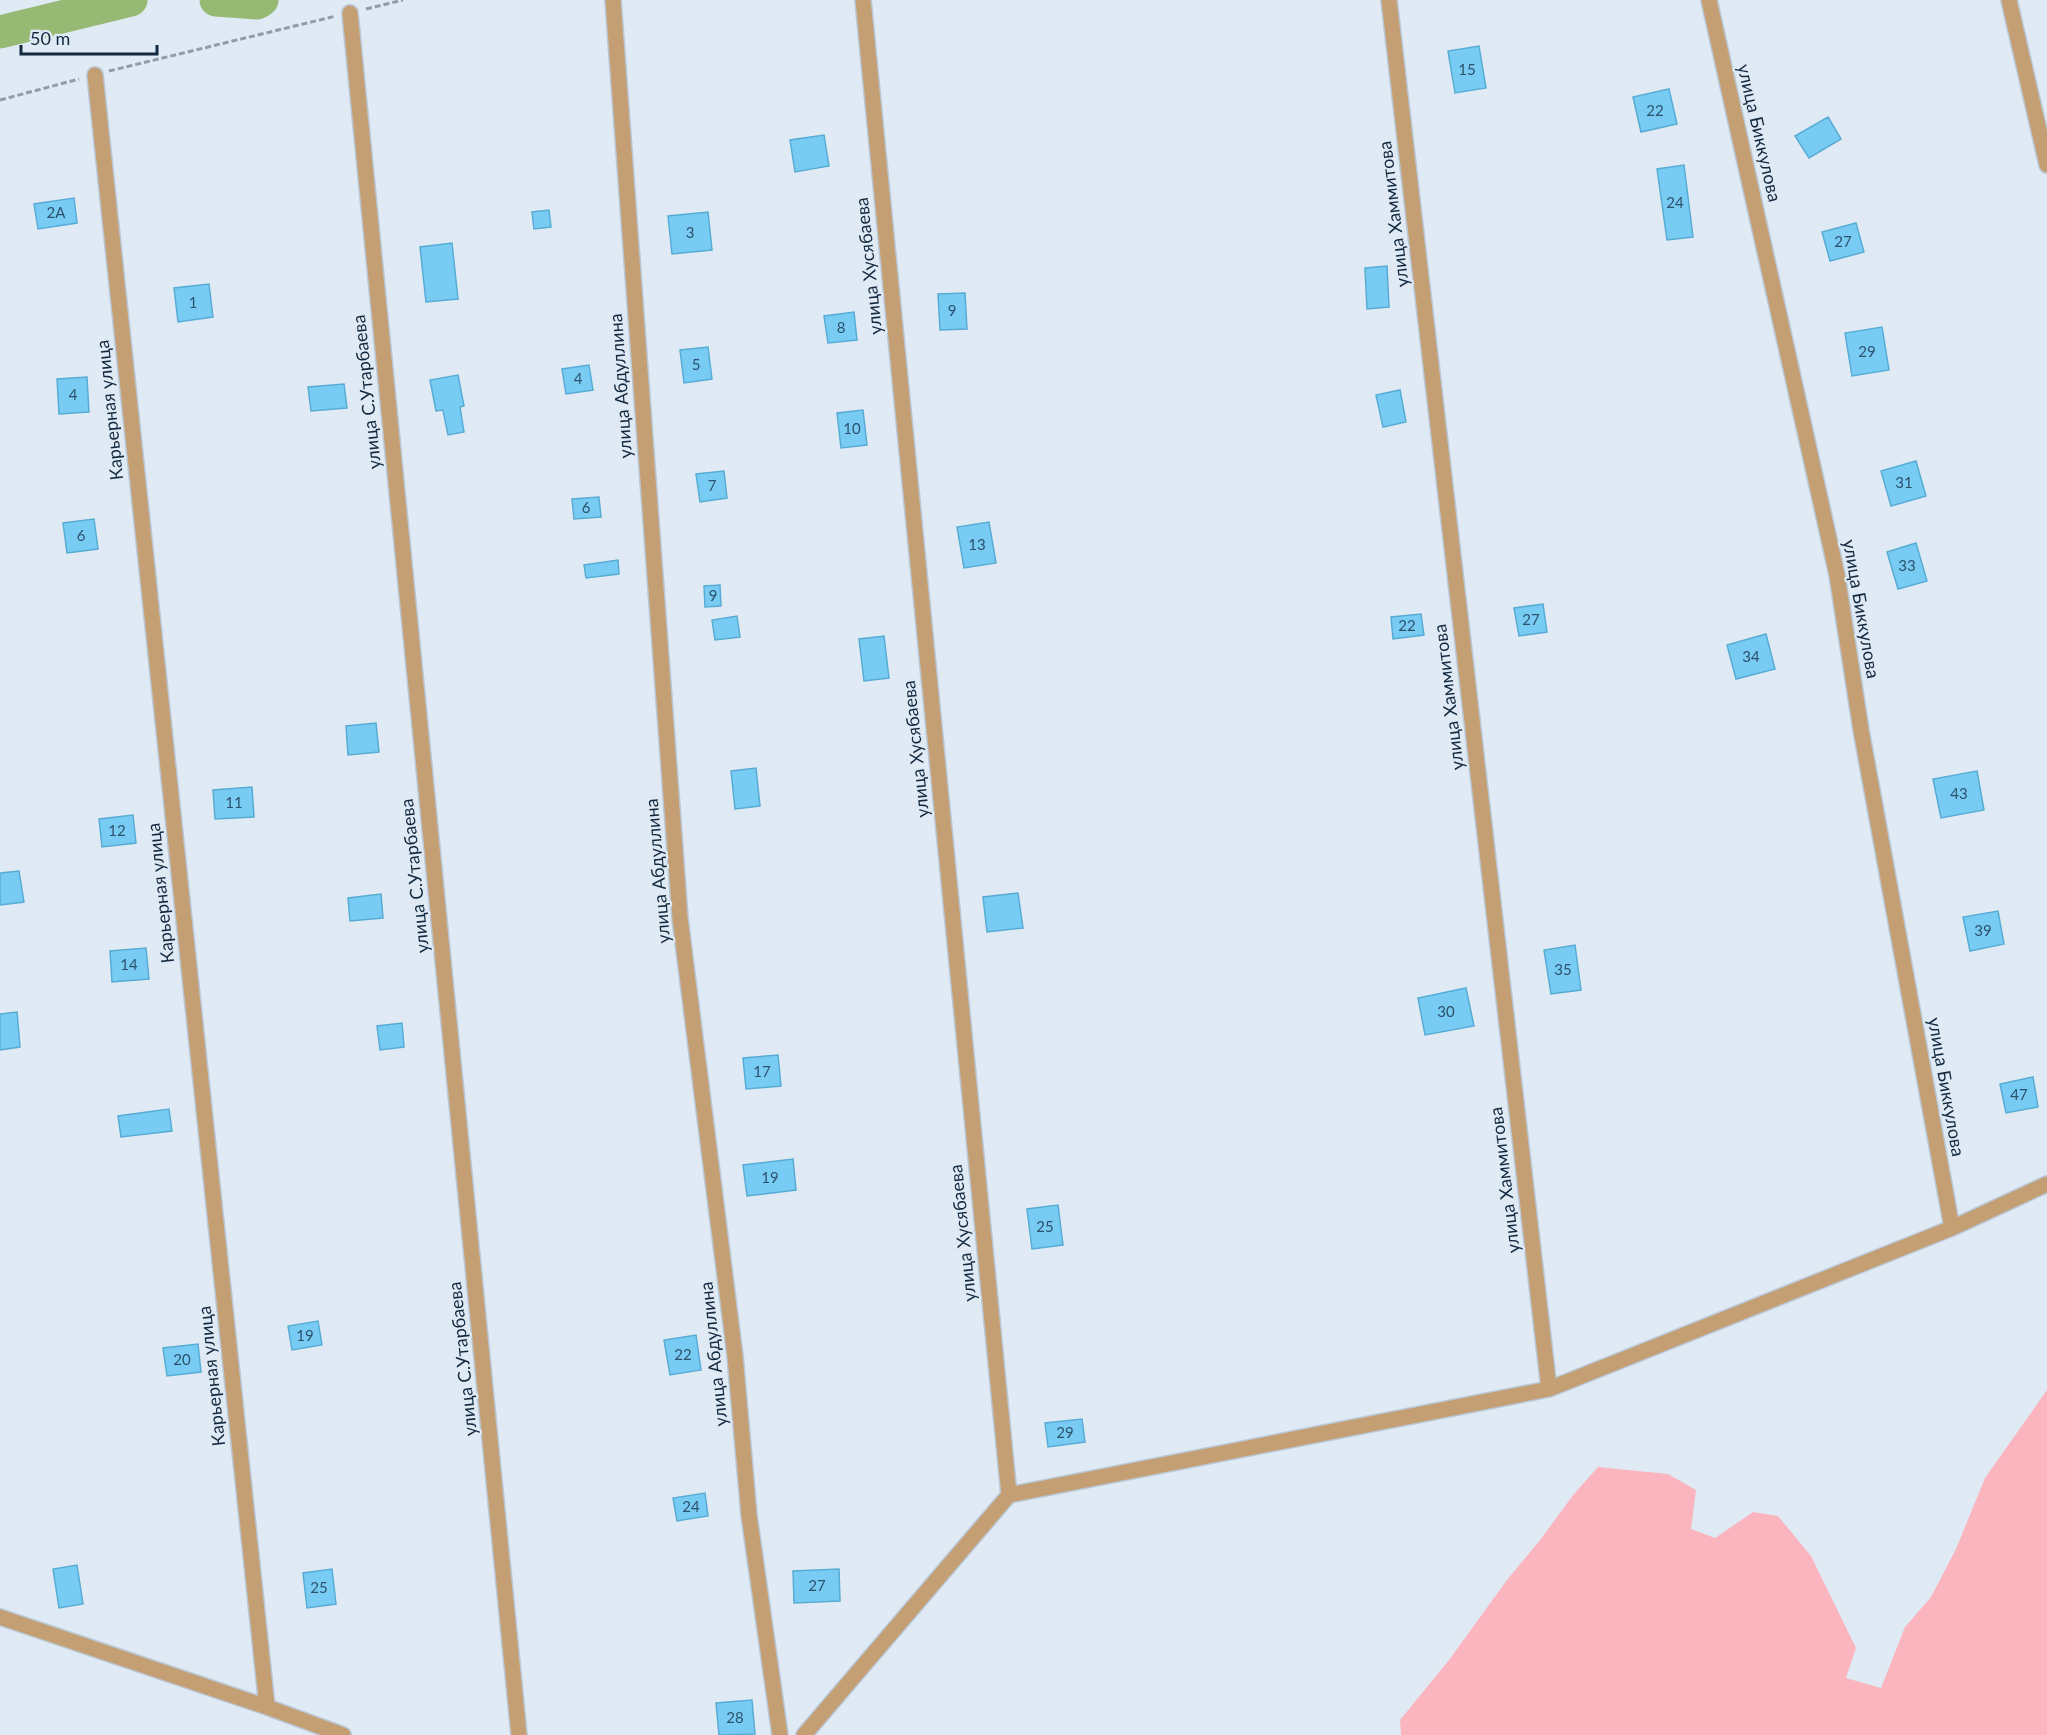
<svg xmlns="http://www.w3.org/2000/svg" width="2047" height="1735" font-family="Lato,sans-serif">
<style>
.green{fill:#fbb5be}
.lines{fill:none;stroke-linecap:round;stroke-linejoin:round}
.river{stroke:#96ba73;stroke-width:33}
.building{fill:#78ccf4;stroke:#58acd3;stroke-width:1.5}
.street-casing{stroke:#bac7d4;stroke-width:18}
.path{stroke:#8d9dac;stroke-width:3;stroke-dasharray:6 3;stroke-linecap:butt}
.street{stroke:#c59f74;stroke-width:15}
.labels{text-anchor:middle;stroke-width:4.5;stroke-linejoin:round;paint-order:stroke}
.number-label{font-size:15px;fill:#2c526c}
.street-label{font-size:18px;fill:#13293f;stroke:#dfeaf5}
</style>
<rect width="100%" height="100%" fill="#dfeaf5"/>
<path class="green" d="M2047,1390V1735H1401L1400,1720L1449,1660L1507,1580L1540,1540L1574,1494L1598,1467L1668,1474L1696,1490L1691,1529L1715,1538L1753,1512L1778,1516L1811,1556L1856,1648L1846,1678L1881,1688L1905,1627L1931,1597L1956,1549L1985,1478Z"/>
<g class="lines">
<path class="river" d="M216,0L257,3L262,0
M0,32L131,0"/>
</g>
<path class="building" d="M1479,46L1486,88L1455,93L1448,51Z
M1669,89L1677,124L1641,132L1633,97Z
M1828,117L1841,139L1809,158L1795,136Z
M824,135L829,166L795,172L790,140Z
M1684,165L1693,237L1667,240L1657,169Z
M74,198L77,223L38,229L34,204Z
M549,210L551,227L534,229L532,212Z
M708,212L712,250L672,254L668,216Z
M1856,223L1864,252L1830,261L1822,232Z
M452,243L458,299L426,302L420,247Z
M1387,266L1389,307L1367,309L1365,268Z
M209,284L213,317L178,322L174,288Z
M965,293L967,329L940,330L938,294Z
M854,312L857,340L828,343L824,316Z
M1882,327L1889,370L1852,376L1845,333Z
M708,347L712,379L684,383L680,350Z
M589,365L593,390L566,394L562,369Z
M458,375L464,406L460,407L464,432L448,435L443,410L436,411L430,380Z
M87,377L89,412L59,414L57,379Z
M344,384L347,408L311,411L308,387Z
M1400,390L1406,422L1383,427L1376,395Z
M863,410L867,445L841,448L837,413Z
M1916,461L1926,496L1891,506L1881,471Z
M724,471L727,498L700,502L696,474Z
M599,497L601,517L574,519L572,499Z
M94,519L98,549L67,553L63,523Z
M989,522L996,563L964,568L957,527Z
M1916,543L1927,581L1898,589L1887,552Z
M618,560L619,574L586,578L584,565Z
M720,585L721,606L705,607L704,586Z
M1543,604L1547,632L1519,636L1514,608Z
M1421,614L1424,635L1393,639L1391,617Z
M737,616L740,637L715,640L712,620Z
M1766,634L1775,669L1736,679L1727,645Z
M884,636L889,678L864,681L859,639Z
M376,723L379,752L348,755L346,726Z
M756,768L760,806L735,809L731,771Z
M1977,771L1984,810L1941,818L1933,779Z
M252,787L254,817L215,819L213,790Z
M133,815L136,843L102,847L99,819Z
M19,871L24,902L0,905V873Z
M1018,893L1023,928L987,932L983,897Z
M381,894L383,918L350,921L348,898Z
M1998,911L2004,944L1970,951L1963,917Z
M1575,945L1581,990L1551,994L1544,950Z
M146,948L149,979L112,982L110,951Z
M1466,988L1474,1026L1425,1035L1418,998Z
M17,1012L20,1047L0,1050V1014Z
M402,1023L404,1047L380,1050L377,1026Z
M778,1055L781,1086L746,1089L743,1058Z
M2033,1077L2038,1107L2006,1113L2000,1084Z
M169,1109L172,1131L121,1137L118,1116Z
M793,1159L796,1190L747,1196L743,1165Z
M1058,1205L1063,1245L1032,1249L1027,1209Z
M318,1321L322,1345L292,1350L288,1326Z
M696,1335L701,1370L670,1375L664,1340Z
M198,1344L201,1372L167,1376L163,1348Z
M1082,1419L1085,1442L1048,1447L1045,1423Z
M705,1493L708,1516L677,1521L673,1498Z
M77,1565L83,1604L59,1608L53,1569Z
M332,1569L336,1604L307,1608L303,1573Z
M839,1569L840,1601L794,1603L793,1571Z
M752,1700L755,1734L719,1735L716,1703Z"/>
<g class="lines">
<g class="street-casing">
<path id="street" d="M613,0L680,918L735,1356L749,1515L780,1735
M863,0L1009,1495
M1389,0L1549,1389
M1709,0L1837,575L1861,730L1952,1228
M2009,0L2047,165
M350,13L519,1735
M95,75L267,1707
M0,1617L267,1707L343,1735
M804,1735L1009,1495L1549,1389L1952,1228L2047,1184"/>
</g>
<path class="path" d="M366,9L403,0
M109,71L336,16
M0,100L79,79"/>
<use href="#street" class="street"/>
</g>
<g class="labels">
<g class="number-label">
<text x="1467" y="75">15</text>
<text x="1655" y="116">22</text>
<text x="1675" y="208">24</text>
<text x="56" y="218">2А</text>
<text x="690" y="238">3</text>
<text x="1843" y="247">27</text>
<text x="193" y="308">1</text>
<text x="952" y="316">9</text>
<text x="841" y="333">8</text>
<text x="1867" y="357">29</text>
<text x="696" y="370">5</text>
<text x="578" y="384">4</text>
<text x="73" y="400">4</text>
<text x="852" y="434">10</text>
<text x="1904" y="488">31</text>
<text x="712" y="491">7</text>
<text x="586" y="513">6</text>
<text x="81" y="541">6</text>
<text x="977" y="550">13</text>
<text x="1907" y="571">33</text>
<text x="713" y="601">9</text>
<text x="1531" y="625">27</text>
<text x="1407" y="631">22</text>
<text x="1751" y="662">34</text>
<text x="1959" y="799">43</text>
<text x="234" y="808">11</text>
<text x="117" y="836">12</text>
<text x="1983" y="936">39</text>
<text x="129" y="970">14</text>
<text x="1563" y="975">35</text>
<text x="1446" y="1017">30</text>
<text x="762" y="1077">17</text>
<text x="2019" y="1100">47</text>
<text x="770" y="1183">19</text>
<text x="1045" y="1232">25</text>
<text x="305" y="1341">19</text>
<text x="683" y="1360">22</text>
<text x="182" y="1365">20</text>
<text x="1065" y="1438">29</text>
<text x="691" y="1512">24</text>
<text x="817" y="1591">27</text>
<text x="319" y="1593">25</text>
<text x="735" y="1723">28</text>
</g>
<g class="street-label">
<text transform="translate(1759 133) rotate(77)" y="6">улица Биккулова</text>
<text transform="translate(1394 214) rotate(-97)" y="6">улица Хаммитова</text>
<text transform="translate(869 266) rotate(-96)" y="6">улица Хусябаева</text>
<text transform="translate(621 386) rotate(-94)" y="6">улица Абдуллина</text>
<text transform="translate(367 392) rotate(-96)" y="6">улица С.Утарбаева</text>
<text transform="translate(110 410) rotate(-96)" y="6">Карьерная улица</text>
<text transform="translate(1861 609) rotate(80)" y="6">улица Биккулова</text>
<text transform="translate(1449 697) rotate(-97)" y="6">улица Хаммитова</text>
<text transform="translate(916 749) rotate(-96)" y="6">улица Хусябаева</text>
<text transform="translate(658 871) rotate(-95)" y="6">улица Абдуллина</text>
<text transform="translate(415 876) rotate(-96)" y="6">улица С.Утарбаева</text>
<text transform="translate(161 893) rotate(-96)" y="6">Карьерная улица</text>
<text transform="translate(1946 1087) rotate(80)" y="6">улица Биккулова</text>
<text transform="translate(1505 1180) rotate(-97)" y="6">улица Хаммитова</text>
<text transform="translate(963 1233) rotate(-96)" y="6">улица Хусябаева</text>
<text transform="translate(714 1354) rotate(-96)" y="6">улица Абдуллина</text>
<text transform="translate(463 1359) rotate(-96)" y="6">улица С.Утарбаева</text>
<text transform="translate(212 1376) rotate(-96)" y="6">Карьерная улица</text>
</g>
</g>
<path d="M21 45v9h136v-9" fill="none" stroke="#13293f" stroke-width="3"/>
<text x="30" y="45" font-size="18" fill="#13293f" stroke="#dfeaf5" stroke-width="4.5" paint-order="stroke">50 m</text>
</svg>
